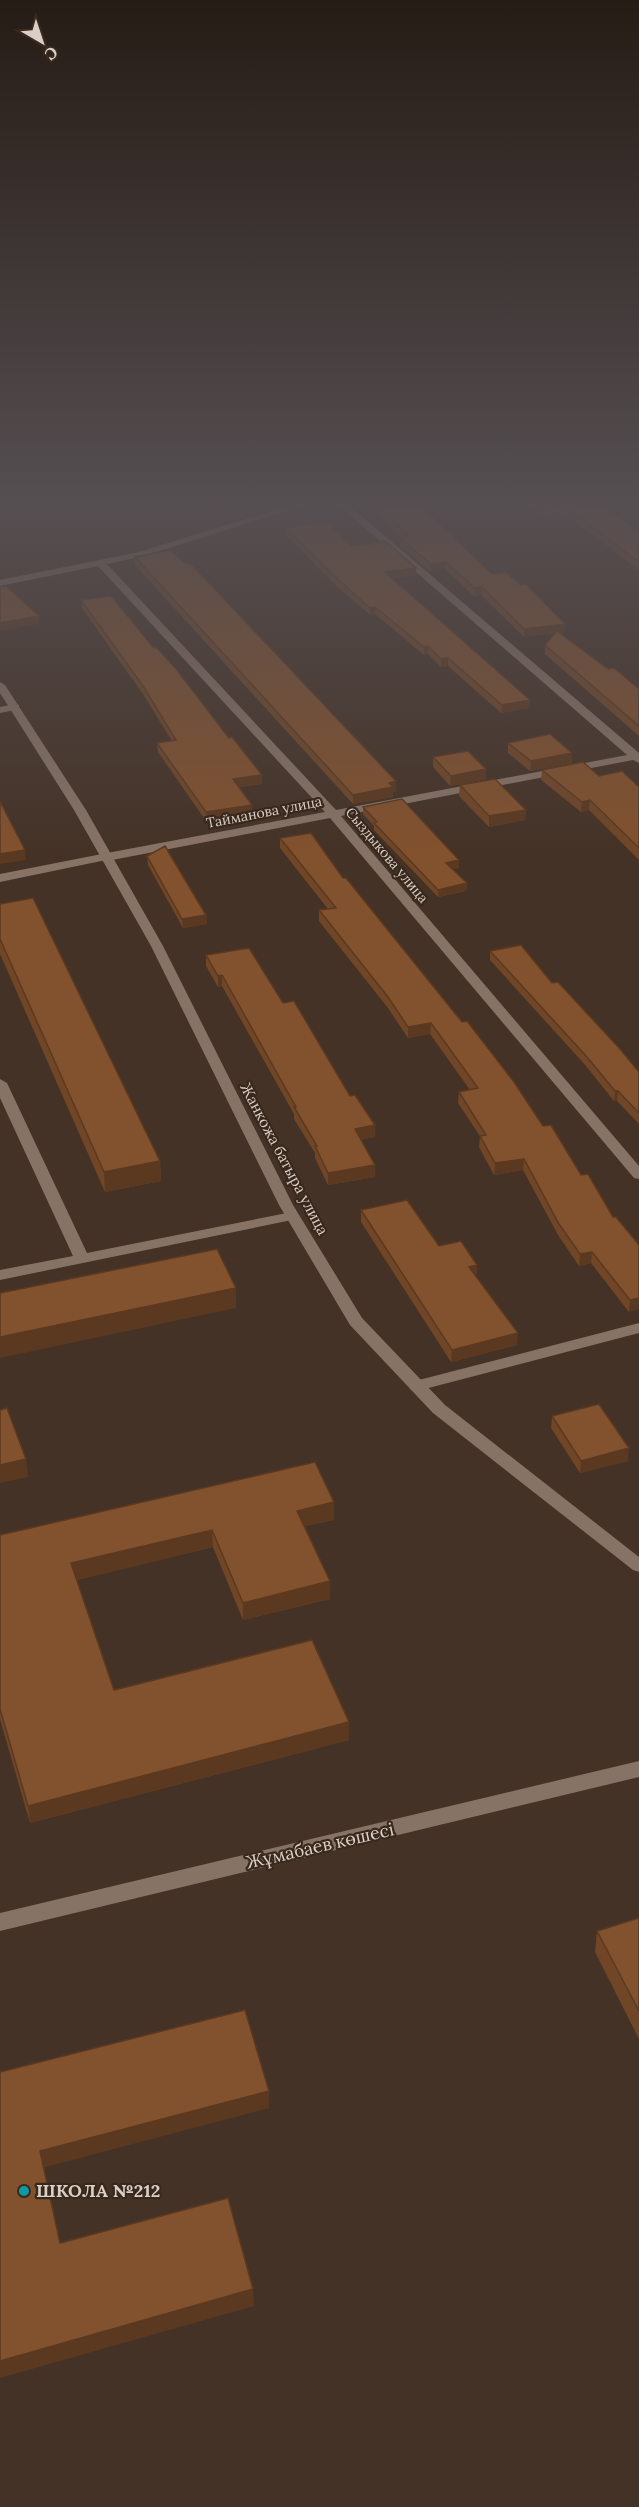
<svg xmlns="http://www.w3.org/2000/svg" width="639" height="2507" font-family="Lora,serif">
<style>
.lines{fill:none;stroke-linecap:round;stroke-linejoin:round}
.lane{fill:#877366;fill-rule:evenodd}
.street{fill:#877366;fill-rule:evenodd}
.secondary{fill:#877366;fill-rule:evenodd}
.wall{fill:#704627}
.shaded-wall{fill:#5b3920}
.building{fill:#82512d;stroke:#5b3920;stroke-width:1.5}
.culture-dot{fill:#0f9aa8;stroke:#39281c;stroke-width:2}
.labels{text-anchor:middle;stroke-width:4.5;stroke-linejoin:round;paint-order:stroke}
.far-street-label{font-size:14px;fill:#dacfc7;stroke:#39281c}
.street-label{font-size:15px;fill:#dacfc7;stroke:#39281c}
.near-street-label{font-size:18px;fill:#dacfc7;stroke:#39281c}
.near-poi-label{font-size:18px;font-weight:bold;fill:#dacfc7;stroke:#39281c;text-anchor:start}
</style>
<rect width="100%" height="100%" fill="#443226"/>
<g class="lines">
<path class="lane" d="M107,853L111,855V859L0,882V874Z
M0,1079L7,1083L87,1253L292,1212L299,1216L292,1220L0,1280V1270L73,1256L0,1098Z"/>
<path class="street" d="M304,501H318L144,556L107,564L336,810L627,755L334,501H344L639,753V763L633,760L341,816L639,1166V1179L634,1178L330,818L107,861L101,857L107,853L325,812L98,566L0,586V580L139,552Z
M15,704L19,705V709L0,713V707Z
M639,1323V1333L417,1391L411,1390L409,1386L411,1382Z
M639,1761V1777L0,1931V1913Z"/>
<path class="secondary" d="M0,682L5,685L86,810L163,946L293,1205L362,1318L445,1405L639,1557V1572L633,1570L433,1413L350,1325L279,1205L151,946L74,810L0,693Z"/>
</g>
<path class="wall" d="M186,501H255L213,513Z
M365,501H416L492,574L565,624L564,632L559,633L608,669L639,689V736L545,654V645L555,633L524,637L481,595L474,596L446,570L431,572L400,546V538H402Z
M518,501H588L639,531V570L569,517L554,521Z
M286,528L351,546L416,575L392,579L530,700L529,708L501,713L448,666L441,667L428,654L424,655L375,614L370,615L331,581L286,535Z
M135,557L396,781V791L393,792V797L353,804L135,565Z
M81,600L262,784L239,787L252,805V814L206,821L158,752L157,743L172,741L143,694L82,608Z
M508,743L572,753V763L530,771L508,753Z
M433,757L486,769V779L450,786L433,767Z
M542,770L599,776L639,787V860L589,810L581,812L541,780Z
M460,785L526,810L525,820L489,827L459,796Z
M363,807L459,868L452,869L467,883L466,891L438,897L374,830V826L363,814Z
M280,838L343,878L543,1126L613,1217L639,1245L629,1312L591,1263L579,1266L558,1235L523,1170L494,1175L479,1147L480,1136L458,1103L459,1092L470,1090L430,1034L408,1038L388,1008L319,921V910L328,909L280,848Z
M147,856L206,915L207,924L183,928L148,865Z
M0,904L160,1161L161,1181L105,1192L0,954Z
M490,951L552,983L639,1072V1124L617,1101H614L586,1066L490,960Z
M206,955L283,1003L350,1096L375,1125V1137L361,1139L375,1177L328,1185L315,1158V1153L294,1119V1114L222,986L218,987L206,966Z
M361,1210L439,1246L477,1265L476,1276L517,1345L451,1362L361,1222Z
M552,1416L628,1461L580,1473L551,1428Z
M334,1520L305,1526L330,1581V1599L243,1620L213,1547L77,1580L114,1690L349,1740L30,1823L0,1719V1535Z
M639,1918V2039L595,1952L597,1931Z"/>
<path class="shaded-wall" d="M231,501H255L213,513V506Z
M570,510L569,517L554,521V514Z
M446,562V570L431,572V564Z
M416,568V575L385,580V572Z
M482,587L481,595L474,596L475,588Z
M375,607V614L370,615V608Z
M39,616V624L0,631V623Z
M565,624L564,632L524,637V629Z
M428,646V654L424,655V647Z
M448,658V666L441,667V659Z
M530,700L529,708L501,713L502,705Z
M572,753V763L530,771L531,761Z
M486,769V779L450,786L451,776Z
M262,775V784L233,788V779Z
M396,781V791L393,792V797L353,804V795L389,783Z
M590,800L589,810L581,812L582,802Z
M252,805V814L206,821V812Z
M526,810L525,820L489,827V816Z
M25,850L26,860L0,864V854Z
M459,860V868L446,871V863Z
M467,883L466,891L438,897V890Z
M206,915L207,924L183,928L182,919Z
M222,975V986L218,987V976Z
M431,1023L430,1034L408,1038V1027Z
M615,1091H618L617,1101H614Z
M375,1125V1137L355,1141V1129Z
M524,1159L523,1170L494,1175L495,1163Z
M160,1161L161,1181L105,1192L104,1172Z
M375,1165V1177L328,1185V1173Z
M592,1252L591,1263L579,1266L580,1254Z
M477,1265L476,1277L469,1267Z
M236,1288V1308L0,1358V1337Z
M639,1298V1309L629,1312L630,1300Z
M518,1333L517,1345L451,1362L452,1350Z
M629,1448L628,1461L580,1473L581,1461Z
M26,1459L28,1477L0,1483V1465Z
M334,1502V1520L297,1528V1511Z
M212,1530L213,1547L73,1581L71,1563Z
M330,1581V1599L243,1620V1603Z
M349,1722V1740L30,1823L28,1806Z
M269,2091V2108L42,2168L40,2151Z
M253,2289L254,2306L0,2378V2361Z"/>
<path class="building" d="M202,501H231L213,506Z
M373,501H416L492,574L506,572L521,585L526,584L565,624L524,629L482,587L475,588L446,562L431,564L400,538L409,537Z
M531,501H588L613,514L639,531V562L570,510L554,514Z
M327,522L351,546L385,541L416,568L385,572L530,700L502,705L448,658L441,659L428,646L424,647L375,607L370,608L331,573L286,528Z
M169,550L187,564H191L396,781L389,783L393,787L353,795L135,557Z
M6,586L39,616L0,623V587Z
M111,596L154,648L156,647L177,670L229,738L232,737L262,775L233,779L252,805L206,812L157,743L176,740L143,686L81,600Z
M557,631L608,669L614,668L639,689V726L545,645Z
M550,734L572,753L531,761L508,743Z
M468,751L486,769L451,776L433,757Z
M583,762L599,776L622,771L639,787V848L590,800L582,802L542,770Z
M495,779L526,810L489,816L460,785Z
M402,799L459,860L446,863L467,883L438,890L374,823L377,822L363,807Z
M0,801L25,850L0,854Z
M311,833L343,878H346L462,1022L467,1021L514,1082L543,1126L551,1125L581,1175L588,1174L613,1217H616L639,1245V1298L630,1300L592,1252L580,1254L559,1224L524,1159L495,1163L480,1136L486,1135L459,1092L478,1088L431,1023L408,1027L388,997L319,910L336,908L280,838Z
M165,846L206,915L182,919L147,856Z
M33,898L160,1161L104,1172L0,939V904Z
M521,945L552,983L558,982L620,1049L639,1072V1113L618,1091H615L587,1057L490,951Z
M249,948L283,1003L294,1001L350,1096L355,1095L375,1125L355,1129L375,1165L328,1173L315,1146H317L294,1107H296L222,975L218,976L206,955Z
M407,1200L439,1246L461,1241L477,1265L469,1267L518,1333L452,1350L361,1210Z
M217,1249L236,1288L0,1337V1293Z
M599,1404L629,1448L581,1461L552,1416Z
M7,1408L26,1459L0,1465V1410Z
M315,1462L334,1502L297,1511L330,1581L243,1603L212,1530L71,1563L114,1690L312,1640L349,1722L28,1806L0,1709V1535Z
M639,1918V2011L597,1931Z
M245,2010L269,2091L40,2151L60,2243L228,2198L253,2289L0,2361V2072Z"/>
<linearGradient id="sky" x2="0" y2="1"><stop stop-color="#251c15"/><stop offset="0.59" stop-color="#564f52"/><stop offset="1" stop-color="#564f52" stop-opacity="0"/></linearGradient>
<rect width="639" height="852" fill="url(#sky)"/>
<circle class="culture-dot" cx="24" cy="2191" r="6"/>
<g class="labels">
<g class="far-street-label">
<text transform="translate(264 812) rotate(-11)" y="5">Тайманова улица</text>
<text transform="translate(387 855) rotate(50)" y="5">Сыздыкова улица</text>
</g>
<g class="street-label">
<text transform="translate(284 1159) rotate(62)" y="5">Жанкожа батыра улица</text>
</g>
<g class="near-street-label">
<text transform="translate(320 1846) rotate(-13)" y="6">Жұмабаев көшесі</text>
</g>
<g class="near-poi-label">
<text x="36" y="2197">ШКОЛА №212</text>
</g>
</g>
<g transform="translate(42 42) rotate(141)" stroke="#39281c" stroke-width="4.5" paint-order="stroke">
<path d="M0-4.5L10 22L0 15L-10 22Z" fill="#dacfc7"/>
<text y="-9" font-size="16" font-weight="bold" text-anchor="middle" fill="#dacfc7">С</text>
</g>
</svg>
